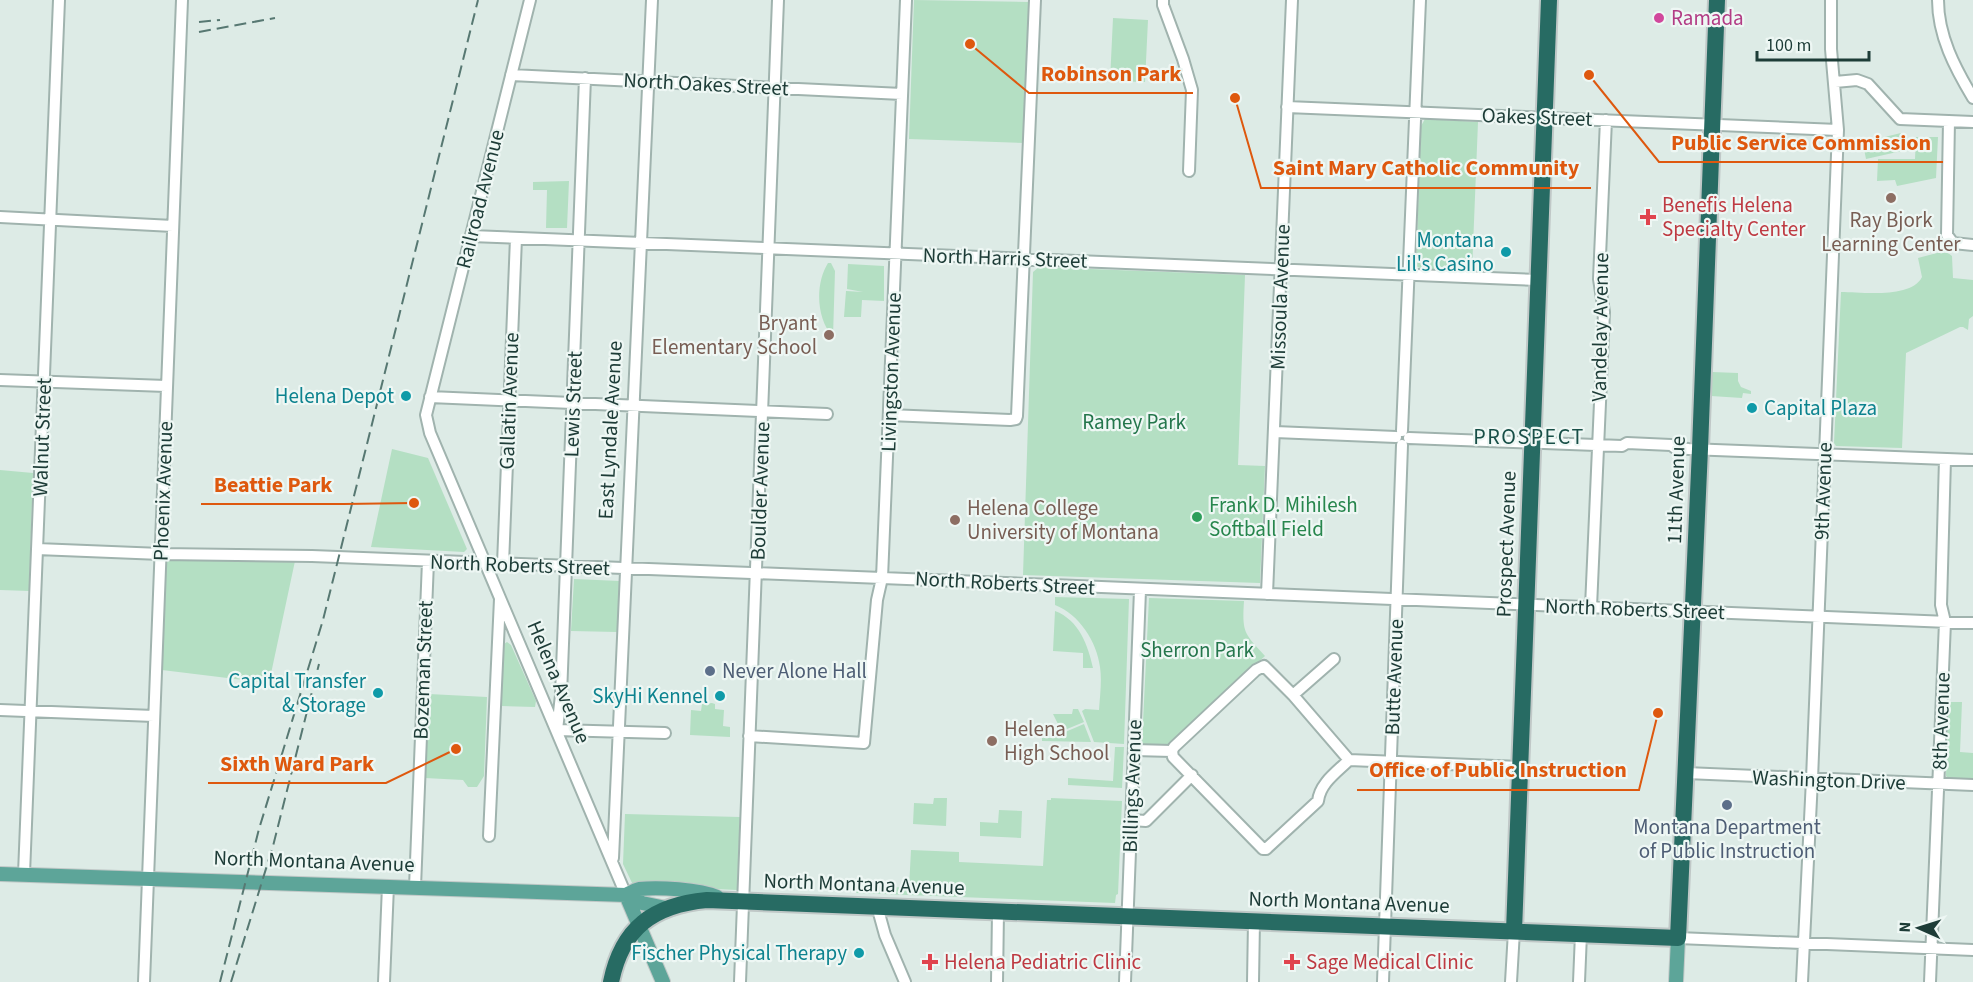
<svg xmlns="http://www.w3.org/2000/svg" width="1973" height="982" font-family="'Source Sans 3',sans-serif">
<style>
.green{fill:#b4dfc3}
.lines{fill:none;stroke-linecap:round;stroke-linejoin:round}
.minor-casing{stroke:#a0b3ae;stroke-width:14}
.major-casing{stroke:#c0c8c7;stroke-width:16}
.highway-casing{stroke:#c0c8c7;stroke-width:20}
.minor{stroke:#fff;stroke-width:10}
.major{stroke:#5da599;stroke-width:14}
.highway{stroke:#276b63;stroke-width:16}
.rail{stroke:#577872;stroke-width:2;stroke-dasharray:12 6;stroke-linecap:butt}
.hotel-dot{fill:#d1479c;stroke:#eef7f4;stroke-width:2}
.education-dot{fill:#8d6e63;stroke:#eef7f4;stroke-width:2}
.health-dot{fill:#e0444e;stroke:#eef7f4;stroke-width:2}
.culture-dot{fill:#0f9aa8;stroke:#eef7f4;stroke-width:2}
.leisure-dot{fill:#2e9e5b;stroke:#eef7f4;stroke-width:2}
.service-dot{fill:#5c6f8a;stroke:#eef7f4;stroke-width:2}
.labels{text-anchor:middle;stroke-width:4.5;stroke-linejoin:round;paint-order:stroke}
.hotel-label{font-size:21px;fill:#b23c85;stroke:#eef7f4;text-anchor:start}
.street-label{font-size:21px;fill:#1d3c37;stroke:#eef7f4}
.health-label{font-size:21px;fill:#be3a42;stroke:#eef7f4;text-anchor:start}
.education-label{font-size:21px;fill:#785e54;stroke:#eef7f4;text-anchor:start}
.culture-label{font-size:21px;fill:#0d838f;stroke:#eef7f4;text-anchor:end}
.park-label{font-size:21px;fill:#24764c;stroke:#eef7f4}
.leisure-label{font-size:21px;fill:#27864d;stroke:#eef7f4;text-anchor:start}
.service-label{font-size:21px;fill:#4e5e75;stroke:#eef7f4;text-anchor:start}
.neighbourhood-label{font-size:22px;letter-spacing:1.5px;fill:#184f47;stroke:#eef7f4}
.leader{fill:none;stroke:#de580e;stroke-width:2}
.callout-dot{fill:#de580e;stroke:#eef7f4;stroke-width:2}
.callout-label{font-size:22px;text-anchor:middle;font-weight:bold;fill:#de580e;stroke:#eef7f4;stroke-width:4.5;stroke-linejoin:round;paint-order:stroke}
</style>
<rect width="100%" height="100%" fill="#ddebe6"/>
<path class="green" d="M914,0L1029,2L1024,143L909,139Z
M1113,18L1148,20L1145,82L1110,81Z
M1425,119L1478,122L1472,272L1422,269L1416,266L1421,126Z
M1901,133L1906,150L1866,159L1863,144L1864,142Z
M1916,137H1938L1936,178L1897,186L1895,180L1877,181L1878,159H1915Z
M569,181L567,228H546L547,190H533V182Z
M1937,253H1948L1952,256L1953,278L1973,280V316L1969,319L1968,330L1963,327H1960L1906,353L1902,448L1836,446L1834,443L1841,292C1862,292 1911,299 1922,277L1918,258Z
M828,263H831L835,271L833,337C816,318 815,284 828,263Z
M848,264L884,266V301L862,300L861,317H844L846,291L863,292L847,289Z
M1039,267L1245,275L1238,465L1265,466L1260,583L1023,575L1033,272Z
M1712,372L1738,373V381L1741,387L1751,391V394L1743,393L1742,398L1711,396Z
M392,449L428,458L467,549L464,552L371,547Z
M0,470L33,473L29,591L0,590Z
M170,558L295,561L269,683L162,670L166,563Z
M574,579L620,581L617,632L571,631Z
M1055,597L1129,599L1124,744L1094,742L1082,711L1085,709L1099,710C1100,696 1102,680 1100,667C1097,642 1079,614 1055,605Z
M1149,598L1244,601C1242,633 1244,633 1265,656L1165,747L1145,746L1142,743Z
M1055,611C1079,620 1088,645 1093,668H1083V653L1053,651Z
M507,642L511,645L536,701L535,707L501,706L504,644Z
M429,694L487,697L484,776L477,787H468L463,780L425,778Z
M1948,702H1962L1960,752L1973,753V780L1950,779L1946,776Z
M712,703L715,704V709L724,710L723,726L730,727V737L690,735L691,710L701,711L702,704Z
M1073,709H1078L1084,722L1050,736L1049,732L1058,724L1053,714H1072Z
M1084,724L1091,742L1042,741V738H1051Z
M1115,747H1124L1122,788L1068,785V778L1113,781Z
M934,798H947L946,826L913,824L914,803L933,804Z
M1051,798L1122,801L1118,894L1116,895L1115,903L856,893L857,882L863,885L909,888L911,850L959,852V862L1043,866L1047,800H1051Z
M999,810L1022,811L1021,838L980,836V822L998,823Z
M625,814L740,817L737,890L633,885L623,864Z"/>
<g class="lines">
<g class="minor-casing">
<path id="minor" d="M530,0L426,415L430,433L626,895
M1163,0V5L1183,59L1192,90L1189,171
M1938,0C1938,36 1955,68 1973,98
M511,75L902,94
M585,78L561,695L557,730L665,733
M1835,82L1857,80L1868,84L1900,119L1973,122
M1287,107L1838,130
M1949,121L1947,235L1953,243L1973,245
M0,217L173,226
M471,236L1538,280
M0,380L166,386
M430,397L827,414
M889,415L1010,420L1016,419L1017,416L1035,0
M1402,431L1420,0
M1275,432L1396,437
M1409,438L1622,446L1627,443L1671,445L1675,448L1689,449L1973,460
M37,549L161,554L312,556L882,578L1973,623
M503,564L516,238
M1267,594L1292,0
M1591,607L1604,312L1599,279L1606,120
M1293,695L1334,659
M0,710L154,716
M749,736L864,743L877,600L882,578L906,0
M1134,750L1172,751
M1172,751L1173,757L1263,849H1266L1318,801C1320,783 1337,772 1349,760L1520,767
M1172,751L1174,747L1256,670L1264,666L1293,695L1349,760
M1686,773L1973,785
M1131,820L1146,821L1192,775
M489,836L500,599
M613,858L652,0
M24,874L59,0
M415,887L428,561
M877,906L885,935L905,982
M1678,938L1973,950
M144,982L182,0
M384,982L388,886
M740,982L778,0
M997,982L998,912
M1125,982L1140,590
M1253,982L1254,921
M1383,982L1402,445
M1511,982L1514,931
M1579,982L1581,934
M1802,982L1812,779L1838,130L1831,49V0
M1930,982L1945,622L1941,605L1945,459"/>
</g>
<g class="major-casing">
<path id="major" d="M0,874L626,895L642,903L666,908
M626,895C630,893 634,890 639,889C658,887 699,889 717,897
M626,895L663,982
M1676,982L1678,938"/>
</g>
<g class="highway-casing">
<path id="highway" d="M1514,931L1549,0
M611,982C622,928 653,905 707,900L1678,938L1700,449L1717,0"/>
</g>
<use href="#minor" class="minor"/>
<use href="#major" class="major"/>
<use href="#highway" class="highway"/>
<path class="rail" d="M199,22L220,20
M199,32L275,18
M220,982L259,829L323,620L478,0
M231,982L273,846L319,664"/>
</g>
<circle class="hotel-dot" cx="1659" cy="18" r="6"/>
<g class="education-dot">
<circle cx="1891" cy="198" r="6"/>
<circle cx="829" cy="335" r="6"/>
<circle cx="955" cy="520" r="6"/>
<circle cx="992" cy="741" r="6"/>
</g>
<g class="health-dot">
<path d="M1645 208h6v6h6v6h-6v6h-6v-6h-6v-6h6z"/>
<path d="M927 953h6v6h6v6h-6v6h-6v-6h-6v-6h6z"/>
<path d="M1289 953h6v6h6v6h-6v6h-6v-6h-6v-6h6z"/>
</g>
<g class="culture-dot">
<circle cx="1506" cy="252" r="6"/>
<circle cx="406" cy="396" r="6"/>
<circle cx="1752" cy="408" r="6"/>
<circle cx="378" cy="693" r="6"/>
<circle cx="720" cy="696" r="6"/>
<circle cx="859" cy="953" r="6"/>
</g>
<circle class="leisure-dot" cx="1197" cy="517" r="6"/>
<g class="service-dot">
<circle cx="710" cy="671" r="6"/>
<circle cx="1727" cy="805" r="6"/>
</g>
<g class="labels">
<g class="hotel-label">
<text x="1671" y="25">Ramada</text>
</g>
<g class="street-label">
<text transform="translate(706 84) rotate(3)" y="7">North Oakes Street</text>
<text transform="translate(1537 117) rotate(2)" y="7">Oakes Street</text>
<text transform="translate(480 199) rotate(-76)" y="7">Railroad Avenue</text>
<text transform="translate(1005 258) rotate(2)" y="7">North Harris Street</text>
<text transform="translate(1280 297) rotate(-88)" y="7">Missoula Avenue</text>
<text transform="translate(1600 327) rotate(-89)" y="7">Vandelay Avenue</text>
<text transform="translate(891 372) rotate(-88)" y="7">Livingston Avenue</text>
<text transform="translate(509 401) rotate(-88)" y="7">Gallatin Avenue</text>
<text transform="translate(573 404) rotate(-88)" y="7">Lewis Street</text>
<text transform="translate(610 430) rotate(-87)" y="7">East Lyndale Avenue</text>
<text transform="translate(42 437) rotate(-88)" y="7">Walnut Street</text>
<text transform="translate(1676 490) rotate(-88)" y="7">11th Avenue</text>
<text transform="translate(163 491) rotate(-88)" y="7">Phoenix Avenue</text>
<text transform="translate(760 491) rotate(-88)" y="7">Boulder Avenue</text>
<text transform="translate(1823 491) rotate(-88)" y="7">9th Avenue</text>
<text transform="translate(1506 544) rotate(-88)" y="7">Prospect Avenue</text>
<text transform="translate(520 565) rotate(2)" y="7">North Roberts Street</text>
<text transform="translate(1005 583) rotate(3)" y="7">North Roberts Street</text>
<text transform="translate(1635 609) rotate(2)" y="7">North Roberts Street</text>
<text transform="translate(423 670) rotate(-88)" y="7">Bozeman Street</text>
<text transform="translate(1394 677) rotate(-88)" y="7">Butte Avenue</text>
<text transform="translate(559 682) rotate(67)" y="7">Helena Avenue</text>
<text transform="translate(1941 721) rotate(-88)" y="7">8th Avenue</text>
<text transform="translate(1829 780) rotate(2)" y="7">Washington Drive</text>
<text transform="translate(1132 786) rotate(-88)" y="7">Billings Avenue</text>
<text transform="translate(314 861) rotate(2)" y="7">North Montana Avenue</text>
<text transform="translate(864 884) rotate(2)" y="7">North Montana Avenue</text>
<text transform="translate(1349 902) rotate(2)" y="7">North Montana Avenue</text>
</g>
<g class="health-label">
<text x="1662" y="212">Benefis Helena<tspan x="1662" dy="24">Specialty Center</tspan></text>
<text x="944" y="969">Helena Pediatric Clinic</text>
<text x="1306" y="969">Sage Medical Clinic</text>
</g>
<g class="education-label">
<text x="1891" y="227" text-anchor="middle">Ray Bjork<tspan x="1891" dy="24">Learning Center</tspan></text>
<text x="817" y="330" text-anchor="end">Bryant<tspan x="817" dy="24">Elementary School</tspan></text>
<text x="967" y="515">Helena College<tspan x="967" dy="24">University of Montana</tspan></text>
<text x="1004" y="736">Helena<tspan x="1004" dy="24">High School</tspan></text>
</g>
<g class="culture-label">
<text x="1494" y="247">Montana<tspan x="1494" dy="24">Lil's Casino</tspan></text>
<text x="394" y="403">Helena Depot</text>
<text x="1764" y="415" text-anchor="start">Capital Plaza</text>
<text x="366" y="688">Capital Transfer<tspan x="366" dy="24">&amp; Storage</tspan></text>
<text x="708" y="703">SkyHi Kennel</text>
<text x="847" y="960">Fischer Physical Therapy</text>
</g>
<g class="park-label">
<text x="1134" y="429">Ramey Park</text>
<text x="1197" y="657">Sherron Park</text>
</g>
<g class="leisure-label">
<text x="1209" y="512">Frank D. Mihilesh<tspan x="1209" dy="24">Softball Field</tspan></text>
</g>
<g class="service-label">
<text x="722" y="678">Never Alone Hall</text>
<text x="1727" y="834" text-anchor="middle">Montana Department<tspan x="1727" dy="24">of Public Instruction</tspan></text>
</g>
<g class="neighbourhood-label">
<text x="1529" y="444">PROSPECT</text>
</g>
</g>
<path class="leader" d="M970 44L1029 93H1193M1589 75L1659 162H1943M1235 98L1261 188H1591M414 503L344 504H201M456 749L386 783H208M1658 713L1639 790H1357"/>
<g class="callout-dot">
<circle cx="970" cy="44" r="6"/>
<circle cx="1589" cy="75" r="6"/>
<circle cx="1235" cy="98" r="6"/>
<circle cx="414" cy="503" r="6"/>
<circle cx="456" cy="749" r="6"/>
<circle cx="1658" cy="713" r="6"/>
</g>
<g class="callout-label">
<text x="1111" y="81">Robinson Park</text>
<text x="1801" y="150">Public Service Commission</text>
<text x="1426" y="175">Saint Mary Catholic Community</text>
<text x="273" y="492">Beattie Park</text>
<text x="297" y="771">Sixth Ward Park</text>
<text x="1498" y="777">Office of Public Instruction</text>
</g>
<g transform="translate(1919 928) rotate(273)" stroke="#eef7f4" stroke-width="4.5" paint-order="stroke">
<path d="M0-4.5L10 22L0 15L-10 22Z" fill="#1d3c37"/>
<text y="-9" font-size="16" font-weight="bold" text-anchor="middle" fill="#1d3c37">N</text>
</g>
<path d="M1757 51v9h112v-9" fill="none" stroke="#1d3c37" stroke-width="3"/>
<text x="1766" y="51" font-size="18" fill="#1d3c37" stroke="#eef7f4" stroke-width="4.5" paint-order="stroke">100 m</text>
</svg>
